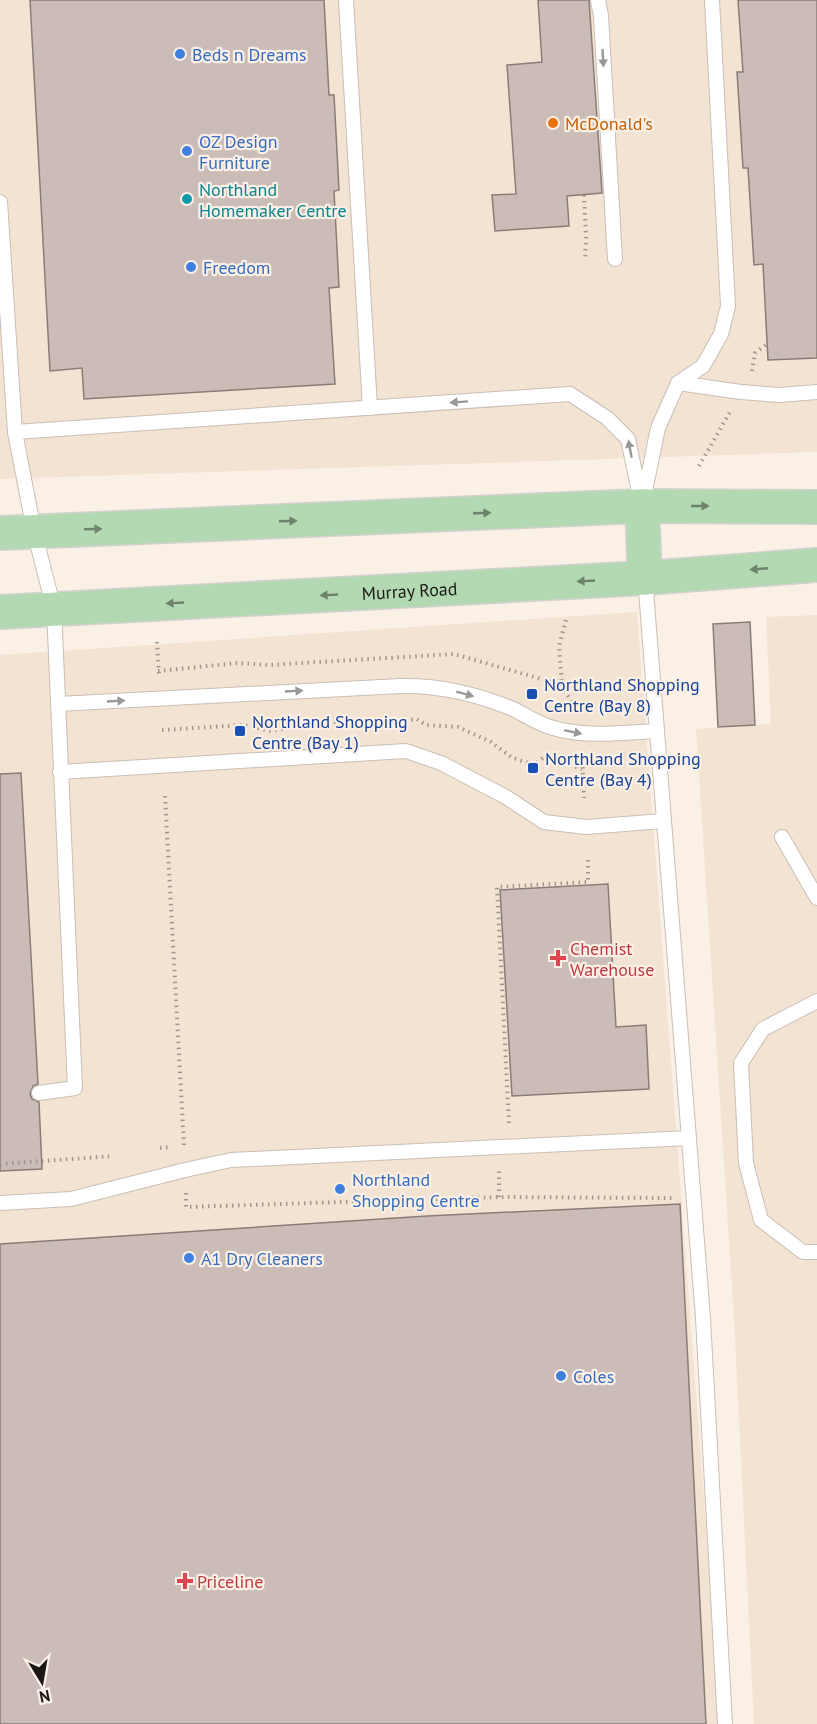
<svg xmlns="http://www.w3.org/2000/svg" width="817" height="1724" viewBox="0 0 817 1724" font-family="'PT Sans',sans-serif">
<style>
.built{fill:#f3e3d3}
.building{fill:#cbbcb7;stroke:#8a7c77;stroke-width:1.5}
.lines{fill:none;stroke-linecap:round;stroke-linejoin:round}
.service-casing{stroke:#c9bfb5;stroke-width:16}
.primary-casing{stroke:#d2d1d0;stroke-width:36}
.path{stroke:#9f978f;stroke-width:4;stroke-dasharray:1.5 4.5;stroke-linecap:butt}
.service{stroke:#fff;stroke-width:14}
.primary{stroke:#b2d9b2;stroke-width:33}
.oneway{fill:#999896}
.oneway2{fill:#6e836b}
.shop-dot{fill:#3f7fe0;stroke:#fbf0e5;stroke-width:2}
.food-dot{fill:#e8710a;stroke:#fbf0e5;stroke-width:2}
.culture-dot{fill:#0f9aa8;stroke:#fbf0e5;stroke-width:2}
.transit-dot{fill:#1a4fb4;stroke:#fbf0e5;stroke-width:2}
.health-dot{fill:#e0444e;stroke:#fbf0e5;stroke-width:2}
.labels{text-anchor:middle;dominant-baseline:central;stroke-width:4.5;stroke-linejoin:round;paint-order:stroke}
.shop-label{font-size:18px;fill:#366cbe;stroke:#fbf0e5;text-anchor:start}
.food-label{font-size:18px;fill:#c56008;stroke:#fbf0e5;text-anchor:start}
.culture-label{font-size:18px;fill:#0d838f;stroke:#fbf0e5;text-anchor:start}
.street-label{font-size:18px;fill:#1c1915;stroke:#fbf0e5}
.transit-label{font-size:18px;fill:#164399;stroke:#fbf0e5;text-anchor:start}
.health-label{font-size:18px;fill:#be3a42;stroke:#fbf0e5;text-anchor:start}
</style>
<rect width="100%" height="100%" fill="#fbf0e5"/>
<g class="built">
<polygon points="0,0 817,0 817,452 0,479"/>
<polygon points="637,612 721,1724 0,1724 0,655"/>
<polygon points="817,615 817,1724 754,1724 734,1319 696,729 771,724 766,617"/>
</g>
<g class="building">
<polygon points="30,0 324,0 329,95 334,95 339,190 334,191 339,287 329,288 335,384 84,399 82,368 50,371"/>
<polygon points="538,0 589,0 602,193 567,196 569,226 495,231 492,195 516,194 507,65 542,62"/>
<polygon points="738,0 817,0 817,358 768,360 763,264 754,265 748,168 743,168 737,72 743,72"/>
<polygon points="750,622 755,725 718,727 713,624"/>
<polygon points="21,773 38,1084 33,1086 30,1094 32,1099 39,1102 42,1169 0,1171 0,774"/>
<polygon points="608,884 616,1027 646,1025 649,1089 512,1096 500,890"/>
<polygon points="680,1204 706,1724 0,1724 0,1244 427,1216"/>
</g>
<g class="lines">
<g class="service-casing">
<g id="service">
<polyline points="346,0 370,408"/>
<polyline points="598,0 601,16 615,259"/>
<polyline points="0,202 15,432 34,531 54,609 75,1088 39,1093"/>
<polyline points="678,383 741,392 779,395 817,392"/>
<polyline points="15,432 570,394 607,418 628,439 642,506"/>
<polyline points="643,501 658,428 678,383 703,366 721,334 728,306 712,0"/>
<polyline points="645,578 703,1318 725,1724"/>
<path d="M 58,704 L 400,686 C 438,685 477,694 513,709 C 525,715 537,723 550,727 C 585,738 621,733 656,731"/>
<polyline points="60,772 406,751 441,763 506,797 544,822 586,827 663,821"/>
<polyline points="782,837 817,898"/>
<polyline points="817,1001 763,1029 741,1063 746,1163 761,1220 803,1252 817,1252"/>
<polyline points="0,1203 71,1199 185,1170 231,1160 689,1138"/>
</g>
</g>
<g class="primary-casing">
<g id="primary">
<polyline points="642,506 645,578"/>
<polyline points="0,533 642,506 817,507"/>
<path id="s1" d="M 0,612 L 645,578 L 817,565"/>
</g>
</g>
<g class="path">
<polyline points="584,195 586,238 585,260"/>
<polyline points="752,371 755,353 767,344"/>
<polyline points="699,466 730,412"/>
<polyline points="566,620 559,646 562,685 575,708"/>
<polyline points="157,642 159,674"/>
<polyline points="158,671 238,663 269,665 454,654 562,685"/>
<polyline points="162,730 242,725 271,731 330,721 353,727 417,719 426,725 458,727 491,742 511,757 534,765 544,757 582,769"/>
<polyline points="582,755 584,798"/>
<polyline points="165,796 184,1146"/>
<polyline points="509,1123 497,887 588,882 588,856"/>
<polyline points="160,1148 171,1147"/>
<polyline points="0,1164 113,1156"/>
<polyline points="186,1193 186,1207 499,1197 672,1198"/>
<polyline points="499,1197 499,1168"/>
</g>
<use href="#service" class="service"/>
<use href="#primary" class="primary"/>
</g>
<defs><path id="oneway-solid" d="M-6-.8H1V-3.2L6.5 0L1 3.2V.8H-6Z" transform="scale(1.5)"/></defs>
<g class="oneway">
<use href="#oneway-solid" transform="translate(603 58) rotate(87)"/>
<use href="#oneway-solid" transform="translate(459 402) rotate(176)"/>
<use href="#oneway-solid" transform="translate(630 449) rotate(-101)"/>
<use href="#oneway-solid" transform="translate(294 691) rotate(-3)"/>
<use href="#oneway-solid" transform="translate(465 694) rotate(15)"/>
<use href="#oneway-solid" transform="translate(116 701) rotate(-3)"/>
<use href="#oneway-solid" transform="translate(573 732) rotate(12)"/>
</g>
<g class="oneway2">
<use href="#oneway-solid" transform="translate(700 506)"/>
<use href="#oneway-solid" transform="translate(482 513) rotate(-2)"/>
<use href="#oneway-solid" transform="translate(288 521) rotate(-2)"/>
<use href="#oneway-solid" transform="translate(93 529) rotate(-2)"/>
<use href="#oneway-solid" transform="translate(759 569) rotate(175)"/>
<use href="#oneway-solid" transform="translate(586 581) rotate(177)"/>
<use href="#oneway-solid" transform="translate(329 595) rotate(177)"/>
<use href="#oneway-solid" transform="translate(175 603) rotate(177)"/>
</g>
<g class="shop-dot">
<circle cx="180" cy="54" r="6"/>
<circle cx="187" cy="151" r="6"/>
<circle cx="191" cy="267" r="6"/>
<circle cx="340" cy="1189" r="6"/>
<circle cx="189" cy="1258" r="6"/>
<circle cx="561" cy="1376" r="6"/>
</g>
<circle class="food-dot" cx="553" cy="123" r="6"/>
<circle class="culture-dot" cx="187" cy="199" r="6"/>
<g class="transit-dot">
<rect x="526" y="688" width="12" height="12" rx="3"/>
<rect x="234" y="725" width="12" height="12" rx="3"/>
<rect x="527" y="762" width="12" height="12" rx="3"/>
</g>
<g class="health-dot">
<path d="M555 949h6v6h6v6h-6v6h-6v-6h-6v-6h6z"/>
<path d="M182 1572h6v6h6v6h-6v6h-6v-6h-6v-6h6z"/>
</g>
<g class="labels">
<g class="shop-label">
<text x="192" y="54">Beds n Dreams</text>
<text x="199" y="141">OZ Design<tspan x="199" dy="21">Furniture</tspan></text>
<text x="203" y="267">Freedom</text>
<text x="352" y="1179">Northland<tspan x="352" dy="21">Shopping Centre</tspan></text>
<text x="201" y="1258">A1 Dry Cleaners</text>
<text x="573" y="1376">Coles</text>
</g>
<g class="food-label">
<text x="565" y="123">McDonald's</text>
</g>
<g class="culture-label">
<text x="199" y="189">Northland<tspan x="199" dy="21">Homemaker Centre</tspan></text>
</g>
<g class="street-label">
<text stroke="none"><textPath href="#s1" startOffset="410">Murray Road</textPath></text>
</g>
<g class="transit-label">
<text x="544" y="684">Northland Shopping<tspan x="544" dy="21">Centre (Bay 8)</tspan></text>
<text x="252" y="721">Northland Shopping<tspan x="252" dy="21">Centre (Bay 1)</tspan></text>
<text x="545" y="758">Northland Shopping<tspan x="545" dy="21">Centre (Bay 4)</tspan></text>
</g>
<g class="health-label">
<text x="570" y="948">Chemist<tspan x="570" dy="21">Warehouse</tspan></text>
<text x="197" y="1581">Priceline</text>
</g>
</g>
<g transform="translate(42 1682) rotate(169)" stroke="#fbf0e5" stroke-width="4.5" paint-order="stroke">
<path d="M0-4.5L10 22L0 15L-10 22Z" fill="#1c1915"/>
<text y="-9" font-size="16" font-weight="bold" text-anchor="middle" fill="#1c1915">N</text>
</g>
</svg>
